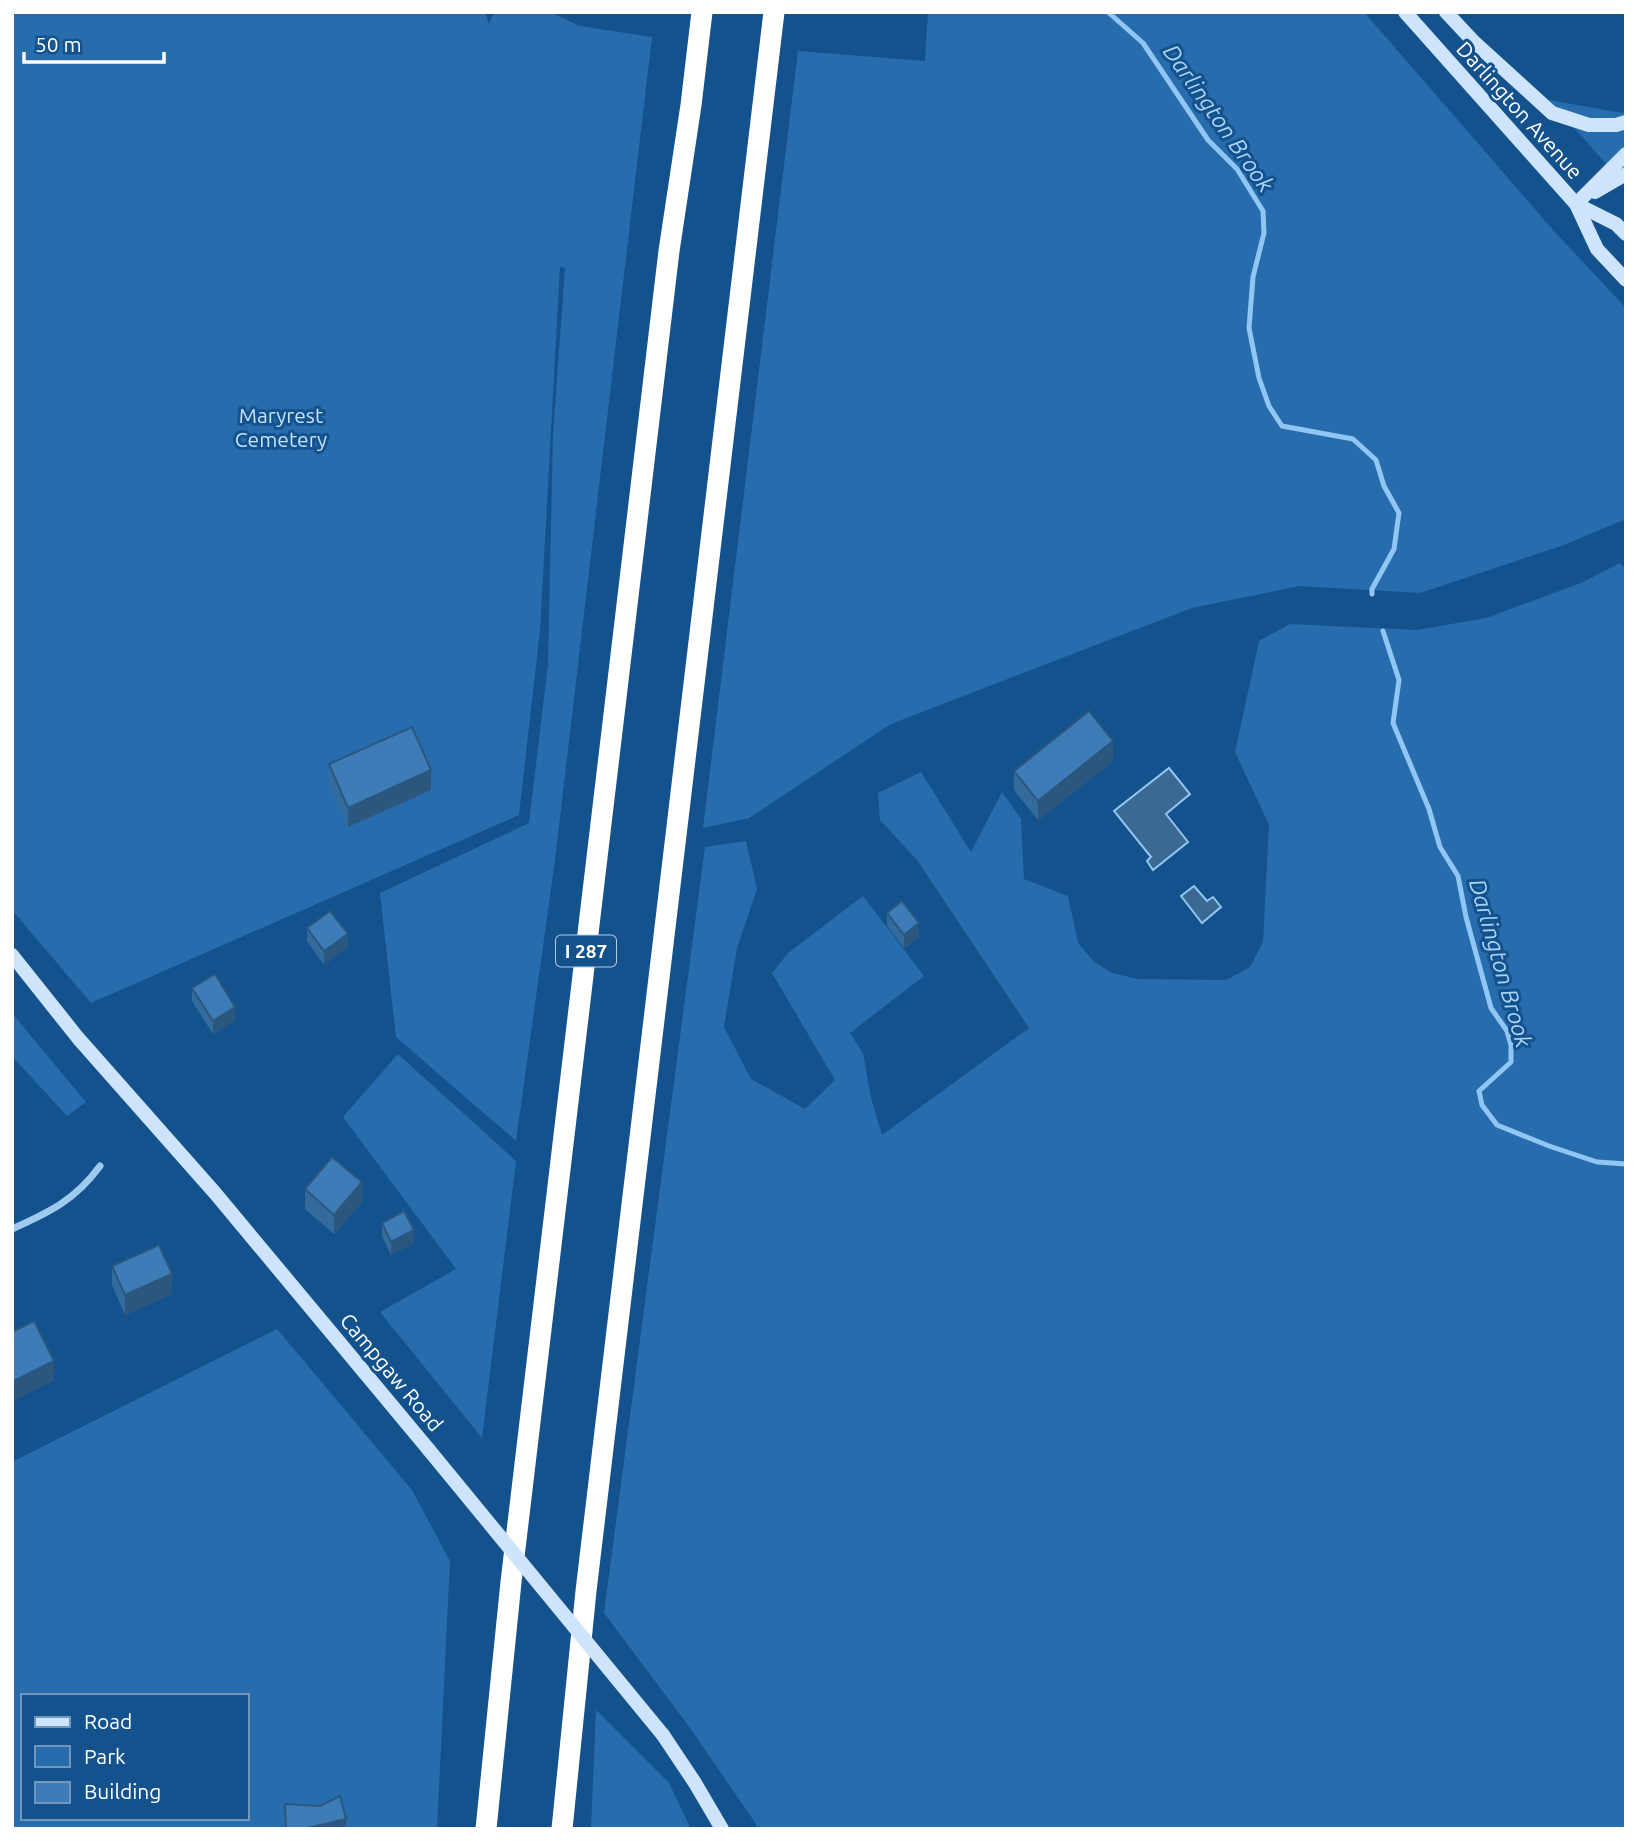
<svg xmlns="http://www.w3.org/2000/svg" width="1638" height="1841" viewBox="0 0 1638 1841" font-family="Ubuntu,sans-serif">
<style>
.green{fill:#276cac;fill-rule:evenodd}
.water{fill:#3c6994;stroke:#90c6f3;stroke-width:2}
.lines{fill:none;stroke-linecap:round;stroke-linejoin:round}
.stream{stroke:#90c6f3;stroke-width:5}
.minor{stroke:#9ecaf0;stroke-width:7}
.secondary{stroke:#cde4fb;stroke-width:14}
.motorway{stroke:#fff;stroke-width:21}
.secondary-bridge{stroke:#cde4fb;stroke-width:14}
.wall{fill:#346b9d}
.shaded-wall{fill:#2b577f}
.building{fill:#3d7cb6;stroke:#2b577f;stroke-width:2}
.labels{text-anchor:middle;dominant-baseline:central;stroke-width:6;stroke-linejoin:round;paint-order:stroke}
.shield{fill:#14528d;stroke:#b8cbdd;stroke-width:2}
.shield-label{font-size:19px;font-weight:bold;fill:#fff}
.street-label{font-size:21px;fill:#fff;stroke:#14528d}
.park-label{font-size:21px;fill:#c5e2fc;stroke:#14528d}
.water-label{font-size:23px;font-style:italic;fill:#aad3f7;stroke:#14528d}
</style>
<rect width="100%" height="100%" fill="#14528d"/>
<g class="green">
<polygon points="12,12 485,12 489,24 494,12 550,12 580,26 652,37 555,860 516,1141 396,1037 380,893 529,823 548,664 553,434 565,268 560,267 540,630 519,815 91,1003 12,910"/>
<polygon points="928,12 1364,12 1553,230 1626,308 1626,519 1564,545 1420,593 1300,586 1192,608 891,724 749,818 703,828 798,51 925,61"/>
<polygon points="1549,100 1623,113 1626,111 1626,186"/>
<polygon points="1620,563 1626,570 1626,1829 758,1829 754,1821 690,1728 604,1613 705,847 746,841 757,889 737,948 724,1027 751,1079 805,1109 835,1080 772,973 788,953 863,896 924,976 850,1033 863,1053 871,1098 882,1135 1029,1028 917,860 880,820 878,793 921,772 971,852 1002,792 1021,819 1024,879 1068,896 1078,943 1094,962 1112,973 1138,979 1226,980 1250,967 1263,942 1269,825 1235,752 1259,641 1290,624 1417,630 1486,618 1581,583"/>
<polygon points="12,1013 86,1102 67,1116 12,1056"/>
<polygon points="398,1054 516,1161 482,1438 380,1312 456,1269 343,1117"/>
<path d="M 277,1329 L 412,1490 L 450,1561 L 437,1829 L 12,1829 L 12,1462 ZM 23,1696 L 247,1696 L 247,1818 L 23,1818 Z"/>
<polygon points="596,1710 669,1783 691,1829 591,1829"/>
</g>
<g class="water">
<polygon points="1169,768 1190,794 1166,814 1188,842 1153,870 1147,861 1151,857 1114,811"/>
<polygon points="1194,886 1207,901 1213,897 1221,907 1202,923 1181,896"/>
</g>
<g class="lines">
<g class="stream">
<polyline points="1108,12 1143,43 1208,140 1237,169 1263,211 1264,233 1253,277 1249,328 1259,378 1269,406 1282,426 1353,439 1376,460 1384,486 1399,513 1394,549 1372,589 1372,594"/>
<polyline points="1383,631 1399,680 1393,723 1429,809 1440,847 1458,876 1466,917 1491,1008 1507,1031 1511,1045 1511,1062 1479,1091 1482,1105 1497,1125 1549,1146 1597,1162 1626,1164"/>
</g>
<path class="minor" d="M 12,1229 C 50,1212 75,1200 100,1166"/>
<g class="secondary">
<polyline points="1405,12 1576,204 1597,249 1626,280"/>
<polyline points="1446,12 1474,42 1552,113 1589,125 1616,125 1626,122"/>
<polyline points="1595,192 1626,174"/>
<polyline points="1576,204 1626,154"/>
<polyline points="1576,204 1616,224 1626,234"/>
<polyline points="12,955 78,1038 215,1193 429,1450"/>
<polyline points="663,1735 695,1783 722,1829"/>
</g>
<g class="motorway">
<polyline points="486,1829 511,1582 669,251 691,105 702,12"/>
<polyline points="562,1829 586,1591 774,12"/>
</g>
<polyline class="secondary-bridge" points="429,1450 663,1735"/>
</g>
<g class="wall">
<polygon points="1113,761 1038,820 1014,790 1014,771"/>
<polygon points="329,764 431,790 348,827 329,784"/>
<polygon points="887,913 919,937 904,948 887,926"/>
<polygon points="307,928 348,947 324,965 307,941"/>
<polygon points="192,988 235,1020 213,1034 192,1001"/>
<polygon points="305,1189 362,1202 334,1234 305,1209"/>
<polygon points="382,1223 414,1243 391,1255 382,1236"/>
<polygon points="112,1266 172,1294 125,1315 112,1285"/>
</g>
<g class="shaded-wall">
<polygon points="1113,741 1113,761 1038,820 1038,801"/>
<polygon points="431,770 431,790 348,827 348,808"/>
<polygon points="919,923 919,937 904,948 904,935"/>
<polygon points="348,934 348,947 324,965 324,951"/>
<polygon points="235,1007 235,1020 213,1034 213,1021"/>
<polygon points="362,1182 362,1202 334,1234 334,1215"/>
<polygon points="414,1230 414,1243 391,1255 391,1242"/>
<polygon points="172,1274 172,1294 125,1315 125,1295"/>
<polygon points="54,1361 54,1380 12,1402 12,1382"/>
<polygon points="346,1819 346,1829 303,1829"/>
</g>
<g class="building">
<polygon points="1089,711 1113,741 1038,801 1014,771"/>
<polygon points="412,727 431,770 348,808 329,764"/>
<polygon points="902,901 919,923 904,935 887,913"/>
<polygon points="330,911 348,934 324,951 307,928"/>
<polygon points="215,974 235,1007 213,1021 192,988"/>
<polygon points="332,1157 362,1182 334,1215 305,1189"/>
<polygon points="404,1211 414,1230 391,1242 382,1223"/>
<polygon points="159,1245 172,1274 125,1295 112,1266"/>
<polygon points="34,1321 54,1361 12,1382 12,1332"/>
<polygon points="340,1796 346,1819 303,1829 286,1829 285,1804 320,1806"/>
</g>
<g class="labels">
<rect class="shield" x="556" y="935.5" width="60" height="31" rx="5"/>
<g class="shield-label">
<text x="586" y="951">I 287</text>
</g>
<g class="street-label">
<text transform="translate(1520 110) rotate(48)">Darlington Avenue</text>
<text transform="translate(392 1372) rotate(50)">Campgaw Road</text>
</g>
<g class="park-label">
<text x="281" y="415">Maryrest<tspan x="281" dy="24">Cemetery</tspan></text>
</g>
<g class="water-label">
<text transform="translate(1219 118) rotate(55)">Darlington Brook</text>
<text transform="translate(1501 963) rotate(74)">Darlington Brook</text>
</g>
</g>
<rect width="1638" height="1841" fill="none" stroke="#ffffff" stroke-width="28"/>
<rect x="21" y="1694" width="228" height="126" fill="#14528d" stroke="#7297bb" stroke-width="2"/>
<rect x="35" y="1717" width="35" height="10" fill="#cde4fb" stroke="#7297bb" stroke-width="2"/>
<text x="84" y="1729" font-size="21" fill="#ffffff">Road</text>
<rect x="35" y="1746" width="35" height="21" fill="#276cac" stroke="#7297bb" stroke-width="2"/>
<text x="84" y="1764" font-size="21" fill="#ffffff">Park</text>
<rect x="35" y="1782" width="35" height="21" fill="#3d7cb6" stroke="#7297bb" stroke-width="2"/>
<text x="84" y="1799" font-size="21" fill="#ffffff">Building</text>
<path d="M24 52v10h140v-10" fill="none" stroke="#ffffff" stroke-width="3.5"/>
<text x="35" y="52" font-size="21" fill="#ffffff" stroke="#14528d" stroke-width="5" paint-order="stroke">50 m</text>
</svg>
